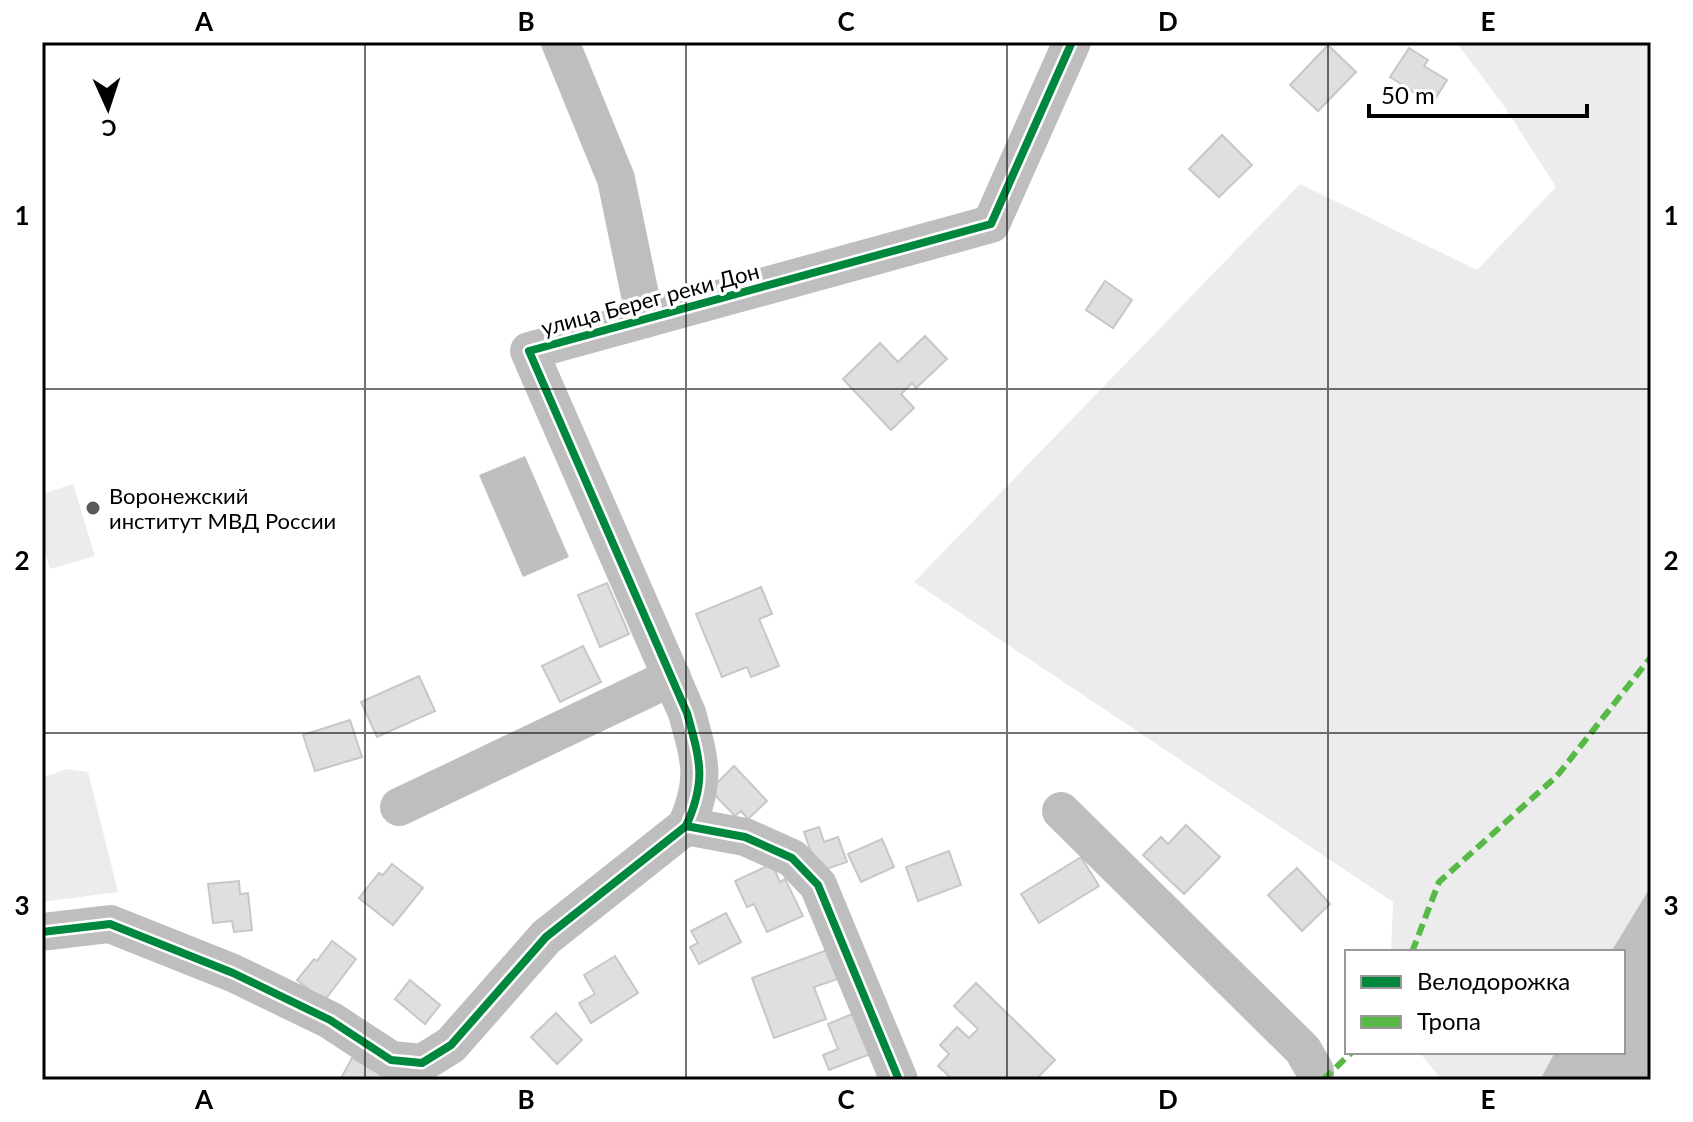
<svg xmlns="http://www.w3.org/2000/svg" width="1693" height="1122" viewBox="0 0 1693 1122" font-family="Lato,sans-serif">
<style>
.green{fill:#ececec}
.water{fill:#bfbfbf}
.building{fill:#dfdfdf;stroke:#c7c7c7;stroke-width:2}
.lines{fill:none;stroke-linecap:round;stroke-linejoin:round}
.minor{stroke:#bebebe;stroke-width:38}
.quiet{stroke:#58b947;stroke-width:6;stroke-dasharray:12 6;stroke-linecap:butt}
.cycleway-casing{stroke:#fff;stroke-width:13}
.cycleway{stroke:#00873e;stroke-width:8}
.grid{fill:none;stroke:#000;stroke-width:2;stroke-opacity:0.55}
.poi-dot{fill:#595959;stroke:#fff;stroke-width:3}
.labels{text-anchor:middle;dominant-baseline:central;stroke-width:7;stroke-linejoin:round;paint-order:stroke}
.street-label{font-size:22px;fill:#000;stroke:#fff}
.poi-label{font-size:22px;fill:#000;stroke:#fff;text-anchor:start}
.neatline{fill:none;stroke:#000;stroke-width:3}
.grid-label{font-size:26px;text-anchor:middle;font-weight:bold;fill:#000}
</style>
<rect width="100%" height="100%" fill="#fff"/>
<g class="green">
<polygon points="1456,42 1651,42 1651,886 1611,952 1391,952 1393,902 914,582 1300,184 1477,270 1556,187 1504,106"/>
<polygon points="73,484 95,556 50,569 42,542 42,494"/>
<polygon points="66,769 88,772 118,892 42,902 42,778"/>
<polygon points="1419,1052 1555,1052 1540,1080 1442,1080"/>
</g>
<g class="water">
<polygon points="525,456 569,557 523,577 479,475"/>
<polygon points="1651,886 1651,1080 1540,1080 1555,1052 1623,1052 1623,952 1611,952"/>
</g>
<g class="building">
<polygon points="1328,45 1356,72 1318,111 1290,85"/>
<polygon points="1409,48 1428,60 1424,66 1447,80 1432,104 1390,77"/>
<polygon points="1222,135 1252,165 1219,197 1189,169"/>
<polygon points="1105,281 1132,300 1113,328 1086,310"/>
<polygon points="925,336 947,359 916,388 912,383 901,394 914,408 891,430 843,379 880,343 898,362"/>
<polygon points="607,583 629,634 600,647 578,595"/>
<polygon points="761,587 772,614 759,619 779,666 751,677 747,667 722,677 696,614"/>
<polygon points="583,646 601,682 560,702 542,666"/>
<polygon points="419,676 435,711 377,737 361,702"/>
<polygon points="350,720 362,757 315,771 303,735"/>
<polygon points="734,766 767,801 748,819 741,811 735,816 710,790"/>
<polygon points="1186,825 1220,857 1184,894 1143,855 1161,837 1168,844"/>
<polygon points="819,827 824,842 838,837 847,862 818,872 804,832"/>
<polygon points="882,839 894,867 861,882 848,854"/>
<polygon points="949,851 961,885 918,901 906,867"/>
<polygon points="1081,857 1099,886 1039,923 1021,894"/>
<polygon points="392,864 423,888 393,925 359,898 379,873 383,875"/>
<polygon points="772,864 780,882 785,879 803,916 767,932 754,904 747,907 735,881"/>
<polygon points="1297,868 1330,904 1302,931 1268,895"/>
<polygon points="239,881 240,894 248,893 252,930 234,932 232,921 213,923 208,884"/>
<polygon points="726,913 741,942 699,964 690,947 698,943 691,931"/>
<polygon points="332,941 356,959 324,1001 297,980 314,959 317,961"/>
<polygon points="827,950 838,979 814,987 826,1019 774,1038 752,978"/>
<polygon points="615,956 638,993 591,1023 579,1003 595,994 584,975"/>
<polygon points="410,980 440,1005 425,1024 395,999"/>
<polygon points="976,983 1055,1060 1035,1080 953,1080 938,1066 949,1054 940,1045 957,1027 969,1038 978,1029 954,1006"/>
<polygon points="857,1012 873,1053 829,1070 823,1055 838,1049 828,1024"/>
<polygon points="556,1013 582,1040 557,1064 531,1037"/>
<polygon points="352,1058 387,1078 387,1080 340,1080"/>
</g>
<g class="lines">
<g class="minor">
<polyline points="560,42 616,179 645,319"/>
<polyline points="399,807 672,677"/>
<polyline points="1061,811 1303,1050 1315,1071 1315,1080"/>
<polyline points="686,826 745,837 792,858 818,885 899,1080"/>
<path d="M 42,932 L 110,924 L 233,973 L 330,1020 L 391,1060 L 422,1063 L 451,1045 L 546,937 L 686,826 C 707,780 700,760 687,713 L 529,351 L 991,224 L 1072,42"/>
</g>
<g class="quiet">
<polyline points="1412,952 1439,882 1557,776 1651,657"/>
<polyline points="1323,1080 1352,1052"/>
</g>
<g class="cycleway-casing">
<g id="cycleway">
<polyline points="686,826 745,837 792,858 818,885 899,1080"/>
<path d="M 42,932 L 110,924 L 233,973 L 330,1020 L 391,1060 L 422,1063 L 451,1045 L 546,937 L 686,826 C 707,780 700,760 687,713 L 529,351 L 991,224 L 1072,42"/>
</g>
</g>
<use href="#cycleway" class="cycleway"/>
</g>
<path class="grid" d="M 365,42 L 365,1080M 686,42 L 686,1080M 1007,42 L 1007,1080M 1328,42 L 1328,1080M 42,389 L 1651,389M 42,733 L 1651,733"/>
<circle class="poi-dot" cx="93" cy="508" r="8"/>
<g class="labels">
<g class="street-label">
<text transform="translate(650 299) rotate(-15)">улица Берег реки Дон</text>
</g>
<g class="poi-label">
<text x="109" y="495">Воронежский<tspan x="109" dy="25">институт МВД России</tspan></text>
</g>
</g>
<rect width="1693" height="1122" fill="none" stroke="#ffffff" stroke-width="88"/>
<rect x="1345" y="950" width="280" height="104" fill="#ffffff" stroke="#999999" stroke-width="2"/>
<rect x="1361" y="976" width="40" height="12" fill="#00873e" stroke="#999999" stroke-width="2"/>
<text x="1417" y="990" font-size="24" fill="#000000">Велодорожка</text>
<rect x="1361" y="1016" width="40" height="12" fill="#58b947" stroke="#999999" stroke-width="2"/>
<text x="1417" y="1030" font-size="24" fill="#000000">Тропа</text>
<g transform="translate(108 108) rotate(177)" stroke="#ffffff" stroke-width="6" paint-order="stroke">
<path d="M0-6L14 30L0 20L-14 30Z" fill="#000000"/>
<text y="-12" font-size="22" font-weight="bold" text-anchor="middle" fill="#000000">С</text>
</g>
<path d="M1369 104v12h218v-12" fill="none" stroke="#000000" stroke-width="4"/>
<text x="1381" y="104" font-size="24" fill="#000000" stroke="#ffffff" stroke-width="6" paint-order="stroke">50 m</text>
<rect x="44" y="44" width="1605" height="1034" class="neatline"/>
<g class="grid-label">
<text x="204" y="31">A</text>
<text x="526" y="31">B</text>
<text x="846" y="31">C</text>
<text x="1168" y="31">D</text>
<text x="1488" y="31">E</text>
<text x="22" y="225">1</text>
<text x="1671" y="225">1</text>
<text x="22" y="570">2</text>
<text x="1671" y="570">2</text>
<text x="22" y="915">3</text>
<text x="1671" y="915">3</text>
<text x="204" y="1109">A</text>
<text x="526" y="1109">B</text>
<text x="846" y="1109">C</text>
<text x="1168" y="1109">D</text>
<text x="1488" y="1109">E</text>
</g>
</svg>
